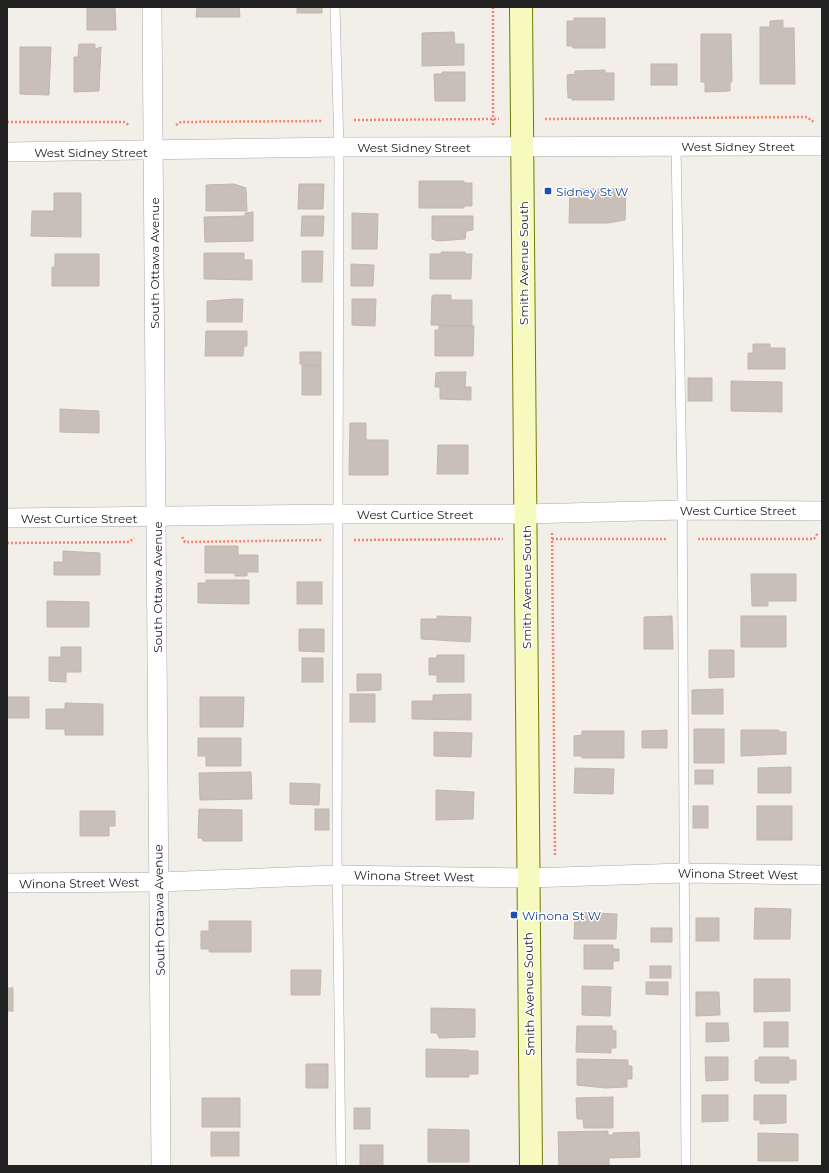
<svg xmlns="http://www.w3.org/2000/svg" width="829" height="1173" viewBox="0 0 829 1173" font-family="Montserrat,sans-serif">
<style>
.building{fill:#c7bfb8;stroke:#c4b6ab}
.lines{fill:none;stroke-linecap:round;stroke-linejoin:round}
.lane-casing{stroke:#a9a9a9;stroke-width:10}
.street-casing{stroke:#a9a9a9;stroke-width:20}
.secondary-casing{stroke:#707d05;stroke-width:24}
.path{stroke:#fa8072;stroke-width:2.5;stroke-dasharray:2 2;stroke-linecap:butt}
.lane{stroke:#fff;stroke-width:9}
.street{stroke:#fff;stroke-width:19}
.secondary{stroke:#f7fabf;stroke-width:22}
.transit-dot{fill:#1a4fb4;stroke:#fff;stroke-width:1.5}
.labels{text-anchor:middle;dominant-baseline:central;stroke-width:3;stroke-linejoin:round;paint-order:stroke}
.street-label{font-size:12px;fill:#222;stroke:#fff}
.transit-label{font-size:12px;fill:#164399;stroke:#fff;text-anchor:start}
</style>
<rect width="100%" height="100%" fill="#f2efe9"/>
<g class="building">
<polygon points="87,7 115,7 116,30 87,30"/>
<polygon points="197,7 239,7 240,17 196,17"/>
<rect x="297" y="7" width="25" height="6"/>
<polygon points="574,18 605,18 605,48 573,48 573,46 567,46 567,21 574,21"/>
<polygon points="783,20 783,28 794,28 795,84 760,84 760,27 770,27 770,21"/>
<polygon points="454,32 455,44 464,44 464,65 422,66 422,33"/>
<polygon points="701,34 731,34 732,82 730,82 730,91 705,92 705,82 701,82"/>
<polygon points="79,44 95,44 95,49 101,47 99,91 74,92 74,57 78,57"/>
<polygon points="20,47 51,47 49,95 20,94"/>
<rect x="651" y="64" width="26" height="21"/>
<polygon points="605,70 605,73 614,73 614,100 572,100 572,98 568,98 567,75 575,74 575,71"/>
<polygon points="442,72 465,72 465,101 435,101 434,74 442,74"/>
<polygon points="419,181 464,181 464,183 472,183 472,206 464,206 464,208 419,208"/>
<polygon points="234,184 246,188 247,211 206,211 206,185"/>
<polygon points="299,184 324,184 323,209 298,209"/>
<polygon points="577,189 626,189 625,220 608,223 569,223 570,191 577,192"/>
<polygon points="54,193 81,193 81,237 31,236 32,211 54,211"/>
<polygon points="253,212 253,241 205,242 204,217 245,216 245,213"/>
<polygon points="352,213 378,214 377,249 352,249"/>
<polygon points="302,216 324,216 323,236 301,236"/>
<polygon points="432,216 473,216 473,230 466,231 465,239 438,241 432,239"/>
<polygon points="302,251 323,251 322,282 302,282"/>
<polygon points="441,252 465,252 465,254 472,254 471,279 430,279 430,254 441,254"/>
<polygon points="204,253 244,253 244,260 252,260 252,280 204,279"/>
<polygon points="55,254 99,254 99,286 52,286 52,267 55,267"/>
<polygon points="351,264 374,265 373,286 351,286"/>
<polygon points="434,295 451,295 451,300 472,300 472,326 431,325 432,296"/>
<polygon points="235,299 243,299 242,322 207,322 207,301"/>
<polygon points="352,299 376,299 375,326 352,325"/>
<polygon points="439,326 474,326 473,356 435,356 435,330 439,330"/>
<polygon points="206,331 247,331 247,346 244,346 243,356 205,356"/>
<polygon points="753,344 770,344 770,348 785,348 785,369 748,369 748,353 753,353"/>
<polygon points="300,352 321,352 321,365 300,364"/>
<polygon points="302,365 321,366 321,395 302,395"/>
<polygon points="441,372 466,372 465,387 471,387 471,400 440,399 440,387 435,387 436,373"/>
<rect x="688" y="378" width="24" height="23"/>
<polygon points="731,381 782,382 782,412 731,411"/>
<polygon points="60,409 99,411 99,433 60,432"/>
<polygon points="350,423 366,423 366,440 388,440 388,475 349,475"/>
<polygon points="438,445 468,445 468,474 437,474"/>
<polygon points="205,546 238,546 238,555 258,555 258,572 247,572 247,576 235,576 235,573 205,573"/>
<polygon points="63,551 100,553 100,575 54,575 54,562 63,562"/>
<polygon points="751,574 796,574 796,601 768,601 768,606 752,606"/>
<polygon points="206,580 249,580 249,604 198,603 198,583 206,583"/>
<rect x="297" y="582" width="25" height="22"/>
<polygon points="47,601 89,602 89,627 47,627"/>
<polygon points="437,616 471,617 470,642 421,639 421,619 437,619"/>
<polygon points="672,616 673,649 644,649 644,617"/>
<rect x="741" y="616" width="45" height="31"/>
<polygon points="299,629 324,629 324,652 299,651"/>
<polygon points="61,647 81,647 81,672 66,672 66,682 49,681 49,657 61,657"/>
<polygon points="709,650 734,650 734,677 709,678"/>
<polygon points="437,655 464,655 464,682 437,682 437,675 429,675 429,658 437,658"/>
<rect x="302" y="658" width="21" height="24"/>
<polygon points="357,674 381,674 381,690 357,691"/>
<polygon points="723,689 723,714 692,714 692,690"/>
<rect x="350" y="694" width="25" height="28"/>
<polygon points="471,694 471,720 412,719 412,701 433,701 433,695"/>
<rect x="7" y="697" width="22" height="21"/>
<polygon points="200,697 244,697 243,727 200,727"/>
<polygon points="65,703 103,704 103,735 65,735 65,729 46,729 46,709 65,709"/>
<rect x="694" y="729" width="30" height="34"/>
<polygon points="667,730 667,748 642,748 642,731"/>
<polygon points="741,730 779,730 779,732 786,732 786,754 741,756"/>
<polygon points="582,731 624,731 624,758 582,758 582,756 574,756 574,736 582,735"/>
<polygon points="434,732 472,733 471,757 434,756"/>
<polygon points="198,738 241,738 241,766 206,766 206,756 198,756"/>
<polygon points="791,767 791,793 758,793 758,768"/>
<polygon points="575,768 614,769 613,794 574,793"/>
<rect x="695" y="770" width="18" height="14"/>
<polygon points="251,772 252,799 200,800 199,773"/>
<polygon points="290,783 320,784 319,805 290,804"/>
<polygon points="436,790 474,792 473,819 436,820"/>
<rect x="693" y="806" width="15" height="22"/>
<rect x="757" y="806" width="35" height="34"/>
<polygon points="199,809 242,810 242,841 203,841 202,838 198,838"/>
<rect x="315" y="809" width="14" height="21"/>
<polygon points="80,811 115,811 115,826 109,826 109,836 80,836"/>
<polygon points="755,908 791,909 790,939 754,939"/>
<polygon points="575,912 617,914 616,939 574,939"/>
<rect x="696" y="918" width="23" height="23"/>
<polygon points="209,921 251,921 251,952 209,952 209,949 201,949 201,931 209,931"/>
<rect x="651" y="928" width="21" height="14"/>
<polygon points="584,945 613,945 613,949 619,949 619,961 613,961 613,969 584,969"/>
<rect x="650" y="966" width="21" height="12"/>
<polygon points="291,970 321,970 320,995 291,995"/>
<polygon points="754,979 790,979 790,1011 754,1012"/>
<polygon points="646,982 668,982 668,995 646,994"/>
<polygon points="582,986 611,987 610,1016 582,1015"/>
<rect x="7" y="988" width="6" height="23"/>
<polygon points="696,992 719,992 720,1015 696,1016"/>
<polygon points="431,1008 475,1009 475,1037 439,1038 437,1033 431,1033"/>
<rect x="764" y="1022" width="24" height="25"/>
<polygon points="706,1023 728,1023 729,1041 706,1042"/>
<polygon points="577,1026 612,1026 612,1030 616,1031 616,1048 611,1048 611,1053 576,1052"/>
<polygon points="426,1049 469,1050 469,1051 478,1051 478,1074 469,1074 469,1077 426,1077"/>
<polygon points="705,1057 728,1057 728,1080 706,1081"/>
<polygon points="759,1057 789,1057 789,1060 796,1060 796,1080 789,1080 789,1083 760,1083 760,1081 755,1081 755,1060 759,1060"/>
<polygon points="577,1059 628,1060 628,1066 632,1066 632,1079 627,1079 627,1087 605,1088 577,1085"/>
<rect x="306" y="1064" width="22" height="24"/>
<polygon points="702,1095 728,1095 728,1121 702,1122"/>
<polygon points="754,1095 786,1095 786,1123 760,1124 760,1120 754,1120"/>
<polygon points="613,1097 613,1128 584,1128 583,1119 577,1119 576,1098"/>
<rect x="202" y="1098" width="38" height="29"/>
<rect x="354" y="1108" width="16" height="21"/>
<polygon points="428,1129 469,1130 469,1162 428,1162"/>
<polygon points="608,1131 608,1135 613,1135 613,1133 639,1132 640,1157 609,1158 609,1166 559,1166 558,1132"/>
<rect x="211" y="1132" width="28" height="24"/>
<polygon points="758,1133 798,1134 798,1161 758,1161"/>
<rect x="360" y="1145" width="23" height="21"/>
</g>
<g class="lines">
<g class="lane-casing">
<g id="lane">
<polyline points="335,7 339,147 337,851 341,1166"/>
<polyline points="676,146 682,483 686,1166"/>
</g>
</g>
<g class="street-casing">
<g id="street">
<polyline points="152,7 161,1166"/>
<polyline points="7,152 339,147 822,146"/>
<polyline points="7,518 339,514 525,514 682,510 822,511"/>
<polyline points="7,883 159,882 338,875 528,878 683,873 822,875"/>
</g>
</g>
<g class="secondary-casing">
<polyline id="secondary" points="521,7 531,1166"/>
</g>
<g class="path">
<polyline points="493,7 493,125"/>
<polyline points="545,119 807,117 815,123"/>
<polyline points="354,120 499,119"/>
<polyline points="7,122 124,122 129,125"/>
<polyline points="176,125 181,122 323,121"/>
<polyline points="552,533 555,856"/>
<polyline points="182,537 185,542 323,540"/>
<polyline points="552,539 667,539"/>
<polyline points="698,539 814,539 818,533"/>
<polyline points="354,540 503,539"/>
<polyline points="7,543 129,542 134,538"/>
</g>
<use href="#lane" class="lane"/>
<use href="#street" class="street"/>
<use href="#secondary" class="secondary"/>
</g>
<g class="transit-dot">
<rect x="544" y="187" width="8" height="8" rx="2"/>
<rect x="510" y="911" width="8" height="8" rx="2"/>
</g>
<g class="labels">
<g class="street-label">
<text x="738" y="146">West Sidney Street</text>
<text x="414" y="147">West Sidney Street</text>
<text x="91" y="152">West Sidney Street</text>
<text transform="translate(154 263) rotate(-90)">South Ottawa Avenue</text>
<text transform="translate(523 263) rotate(-90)">Smith Avenue South</text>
<text x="738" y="510">West Curtice Street</text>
<text x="415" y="514">West Curtice Street</text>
<text x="79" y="518">West Curtice Street</text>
<text transform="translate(157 587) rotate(-90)">South Ottawa Avenue</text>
<text transform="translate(526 587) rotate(-90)">Smith Avenue South</text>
<text transform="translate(738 874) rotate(1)">Winona Street West</text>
<text transform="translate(414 876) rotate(1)">Winona Street West</text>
<text transform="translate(79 883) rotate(-1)">Winona Street West</text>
<text transform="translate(159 910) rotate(-91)">South Ottawa Avenue</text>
<text transform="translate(529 994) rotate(-91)">Smith Avenue South</text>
</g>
<g class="transit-label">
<text x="556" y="191">Sidney St W</text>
<text x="522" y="915">Winona St W</text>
</g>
</g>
<rect width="829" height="1173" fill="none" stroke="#222222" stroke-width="16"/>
</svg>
